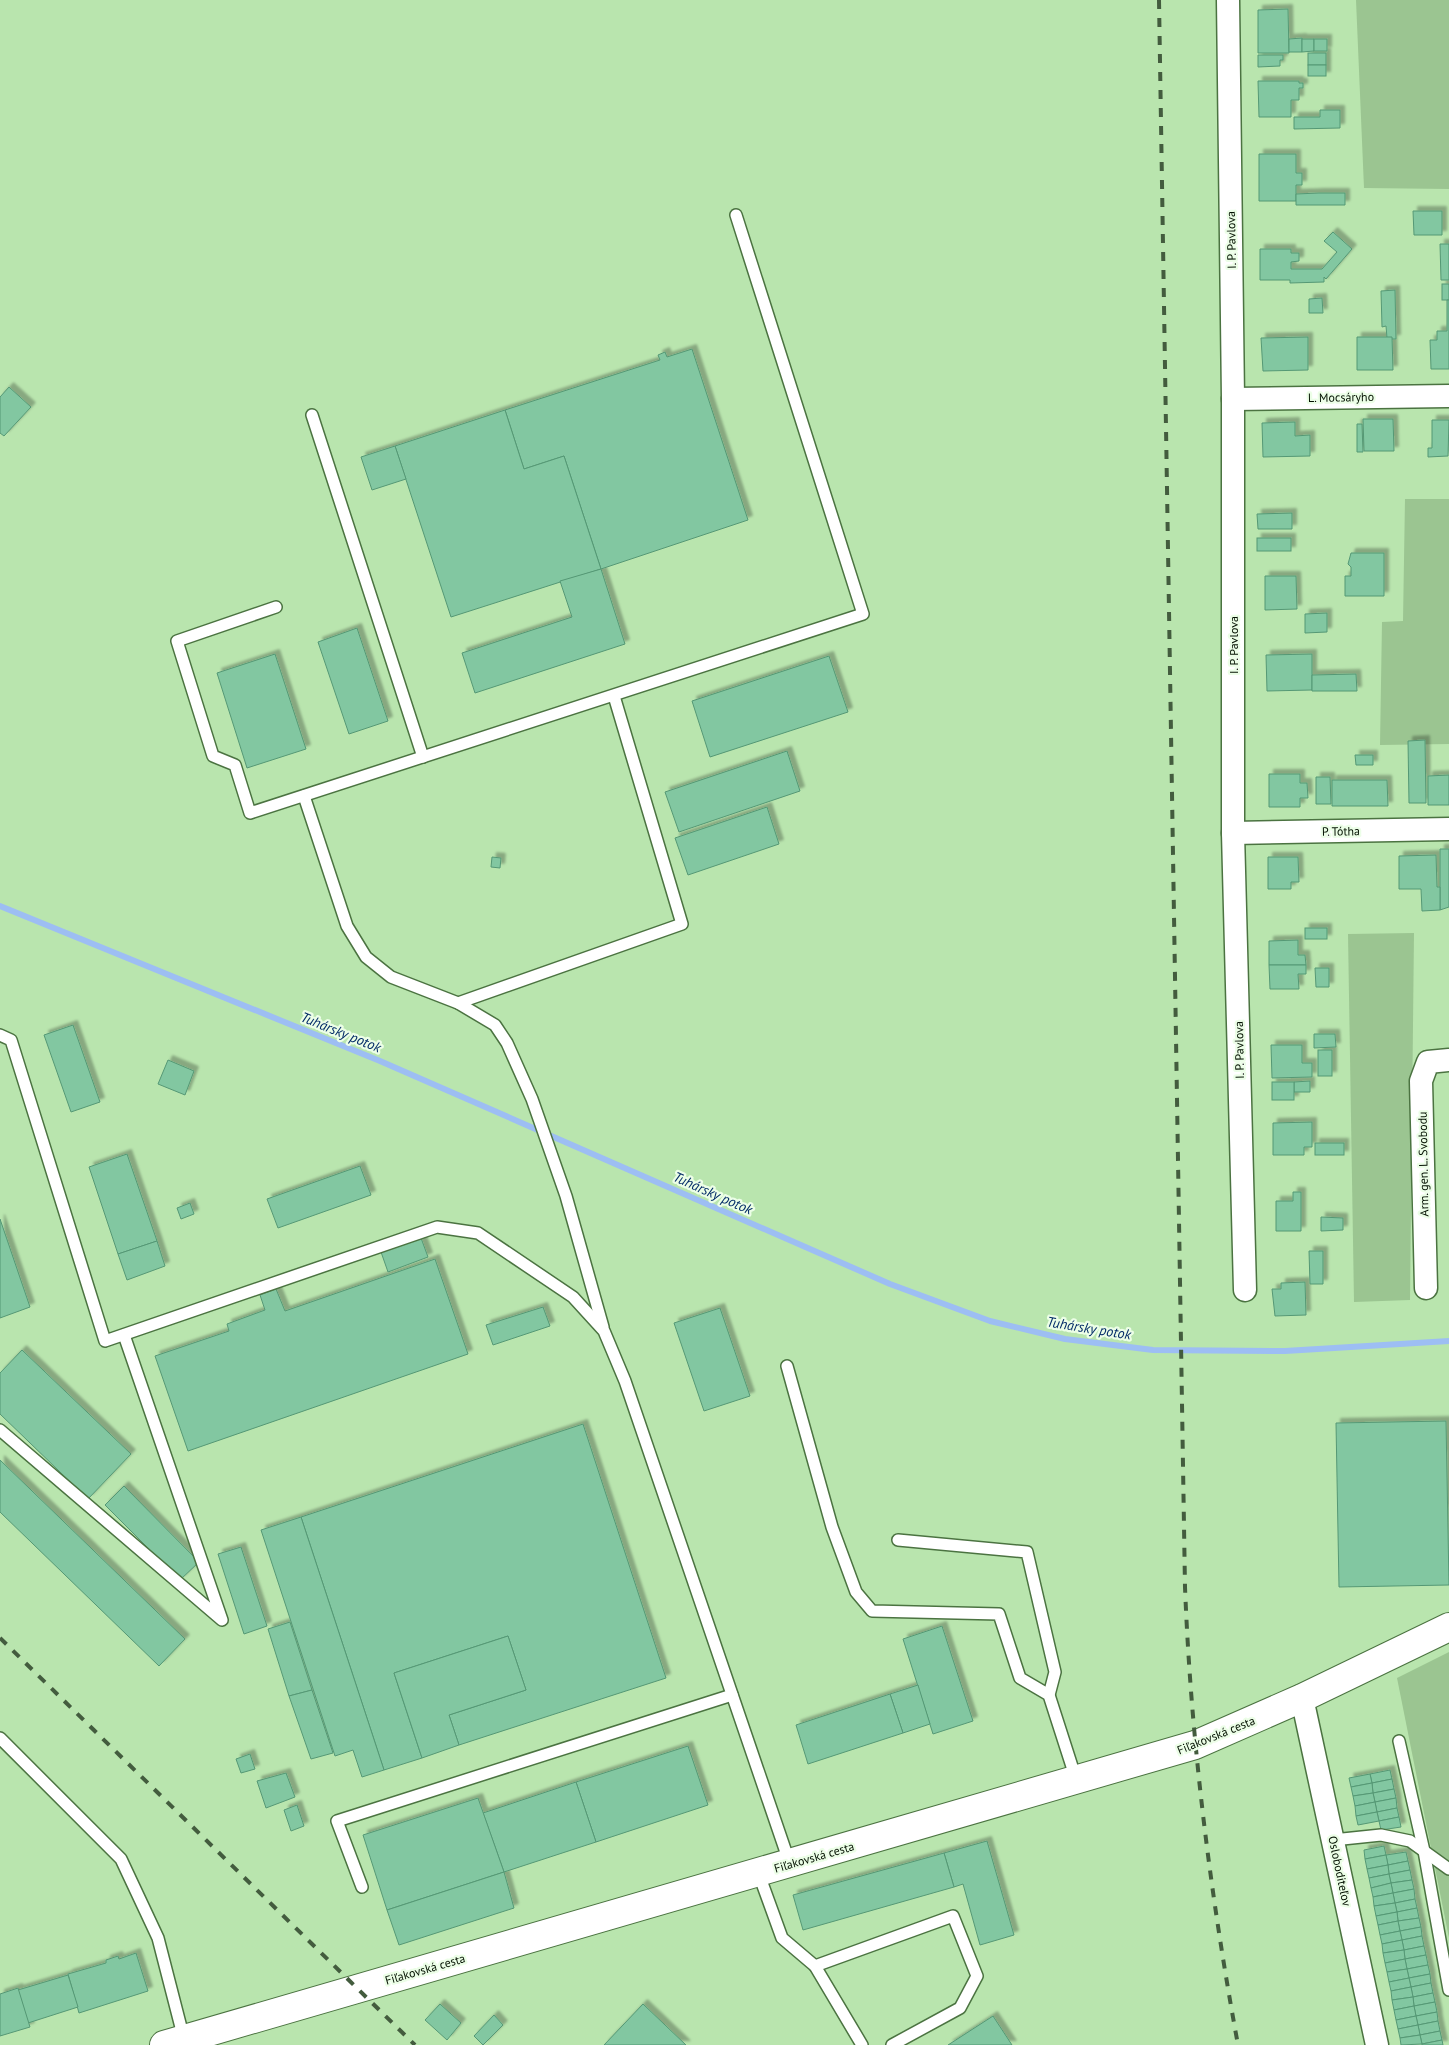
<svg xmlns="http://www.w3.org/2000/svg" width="1449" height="2045" viewBox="0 0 1449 2045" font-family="'PT Sans',sans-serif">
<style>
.green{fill:#9bc591}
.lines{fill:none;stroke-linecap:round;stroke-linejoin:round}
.stream{stroke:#9dbef3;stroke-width:6}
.building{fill:#82c7a1;stroke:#559875;filter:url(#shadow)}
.service-casing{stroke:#4b7341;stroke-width:14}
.minor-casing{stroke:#4b7341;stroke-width:25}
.tertiary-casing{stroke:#4b7341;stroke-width:30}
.service{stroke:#fff;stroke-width:11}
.minor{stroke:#fff;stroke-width:22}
.tertiary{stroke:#fff;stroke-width:28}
.rail{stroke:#435c3e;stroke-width:4;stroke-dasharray:9 9;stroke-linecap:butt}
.labels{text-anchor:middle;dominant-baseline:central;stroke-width:4.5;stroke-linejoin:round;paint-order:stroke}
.street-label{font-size:12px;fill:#031101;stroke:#ecfee7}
.water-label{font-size:14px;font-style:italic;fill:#032b67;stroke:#ecfee7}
</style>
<defs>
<filter id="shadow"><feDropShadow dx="4.5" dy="-4.5" stdDeviation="1" flood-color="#0004"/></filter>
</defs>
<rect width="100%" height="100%" fill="#b9e5ae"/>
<g class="green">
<polygon points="1356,0 1449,0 1449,189 1364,188"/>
<polygon points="1405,499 1449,499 1449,744 1380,745 1382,622 1403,621"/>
<polygon points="1414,933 1410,1300 1354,1302 1348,934"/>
<polygon points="1449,1652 1449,1938 1397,1678"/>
</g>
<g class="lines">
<polyline class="stream" points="0,906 380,1061 890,1284 990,1321 1065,1339 1153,1350 1285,1351 1449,1341"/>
</g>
<g class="building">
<polygon points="1288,9 1289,53 1258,53 1258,10"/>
<polygon points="1302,38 1302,52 1289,52 1289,39"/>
<polygon points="1302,39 1314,39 1314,51 1302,52"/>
<rect x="1314" y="39" width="13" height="12"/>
<rect x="1308" y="53" width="18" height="12"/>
<polygon points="1258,55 1283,55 1283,60 1280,60 1280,66 1258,67"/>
<rect x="1308" y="65" width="18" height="11"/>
<polygon points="1258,81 1299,81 1299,83 1303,83 1303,88 1299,88 1299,100 1291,100 1291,117 1259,117"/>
<polygon points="1320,110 1340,110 1340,128 1294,129 1294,117 1320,117"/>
<polygon points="1259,154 1296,154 1296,173 1302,173 1302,185 1296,185 1296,201 1259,201"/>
<polygon points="1319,193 1345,193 1345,205 1296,205 1296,194"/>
<polygon points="1413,211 1442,211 1442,235 1414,235"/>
<polygon points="1333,232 1352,249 1326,279 1324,277 1324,282 1290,283 1290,280 1260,280 1260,249 1291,249 1291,253 1299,253 1299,261 1291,262 1291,269 1322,269 1337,252 1324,241"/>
<polygon points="1440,244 1449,244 1449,280 1441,280"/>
<rect x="1442" y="284" width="7" height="16"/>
<polygon points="1395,290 1396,339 1392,339 1387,338 1386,326 1382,327 1381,291"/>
<polygon points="1322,298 1323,313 1309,313 1309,299"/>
<polygon points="1447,300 1449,300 1449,369 1431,369 1430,340 1437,340 1437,331 1447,331"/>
<polygon points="1308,337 1308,370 1263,371 1261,338"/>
<polygon points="1357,337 1392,337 1393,370 1357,370"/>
<polygon points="692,349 748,520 601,569 564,456 524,469 505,410 660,360 658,355 665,352 667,357"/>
<polygon points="9,387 31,407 4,436 0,433 0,397"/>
<polygon points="505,410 524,469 564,456 601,569 451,617 395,446"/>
<polygon points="1363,419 1393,419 1394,451 1364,451"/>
<polygon points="1432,420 1449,420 1448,456 1428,457 1428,448 1432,448"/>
<polygon points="1295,422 1295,436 1310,435 1310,456 1263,457 1262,423"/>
<polygon points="1357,424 1362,424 1363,452 1357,452"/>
<polygon points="395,446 406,479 372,490 361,457"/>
<polygon points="1292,513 1292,529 1258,529 1257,514"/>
<rect x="1257" y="538" width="34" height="13"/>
<polygon points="1351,553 1384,553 1384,596 1345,596 1345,576 1351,576 1351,567 1348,564"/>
<polygon points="601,569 625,644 475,693 462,653 572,617 560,581"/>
<polygon points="1265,576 1296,576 1297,609 1265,610"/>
<polygon points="1327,613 1327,632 1305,633 1305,614"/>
<polygon points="357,628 388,721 349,734 318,642"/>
<polygon points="275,654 306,749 247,768 217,673"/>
<polygon points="1312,654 1312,690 1267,691 1266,655"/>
<polygon points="829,656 848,712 710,757 692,701"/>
<polygon points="1356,674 1357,691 1312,691 1312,675"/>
<polygon points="1425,740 1426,803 1409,803 1408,741"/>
<polygon points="787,751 800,791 679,832 665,792"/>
<polygon points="1355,755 1373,755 1373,765 1356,765"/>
<polygon points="1269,774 1300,774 1300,783 1307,783 1308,798 1300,798 1300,807 1269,807"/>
<polygon points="1449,775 1449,805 1428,805 1428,776"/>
<polygon points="1316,777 1330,777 1331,804 1316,804"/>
<polygon points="1332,780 1387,780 1388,806 1332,806"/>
<polygon points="767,807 779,844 688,875 675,838"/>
<polygon points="1440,849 1449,849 1449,907 1440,910"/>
<polygon points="1436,855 1437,887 1440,887 1440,910 1422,911 1421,889 1399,889 1399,856"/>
<polygon points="492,857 501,858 500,868 491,867"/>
<polygon points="1268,857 1298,857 1299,882 1291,882 1291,889 1268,889"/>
<rect x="1305" y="928" width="22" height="11"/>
<polygon points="1298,940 1298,955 1305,955 1306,965 1269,965 1269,941"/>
<polygon points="1269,965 1306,965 1306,974 1298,974 1299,989 1270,989"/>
<polygon points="1315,968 1329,968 1329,987 1316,987"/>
<polygon points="73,1025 100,1102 71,1112 44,1035"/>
<polygon points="1314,1034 1335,1034 1336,1047 1314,1048"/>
<polygon points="1271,1045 1302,1045 1302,1063 1312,1063 1312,1077 1272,1078"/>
<rect x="1318" y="1050" width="14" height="26"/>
<polygon points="168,1060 194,1071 185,1095 158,1084"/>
<polygon points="1310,1081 1310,1092 1294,1092 1294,1082"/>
<rect x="1272" y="1082" width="22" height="18"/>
<polygon points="1312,1122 1312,1147 1304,1147 1304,1155 1273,1155 1273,1123"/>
<rect x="1315" y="1143" width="29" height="12"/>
<polygon points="127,1154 157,1241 118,1254 89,1167"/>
<polygon points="360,1166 371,1195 278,1228 267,1199"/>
<polygon points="1293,1192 1301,1192 1301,1231 1276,1231 1276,1201 1293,1201"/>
<polygon points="190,1203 194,1214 181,1219 177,1208"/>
<polygon points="1321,1217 1343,1218 1343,1230 1321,1231"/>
<polygon points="0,1219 30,1307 0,1318"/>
<polygon points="421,1238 428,1257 388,1272 381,1252"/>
<polygon points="157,1241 165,1266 127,1280 118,1254"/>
<polygon points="1309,1251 1323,1251 1323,1284 1310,1284"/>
<polygon points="435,1259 468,1354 188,1451 155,1356 229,1331 227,1324 265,1310 260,1295 276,1289 285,1311"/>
<polygon points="1305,1282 1306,1315 1275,1316 1272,1289 1281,1289 1281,1283"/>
<polygon points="543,1307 550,1326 493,1345 486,1325"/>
<polygon points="720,1308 750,1396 704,1411 674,1323"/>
<polygon points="22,1350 131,1454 88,1499 0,1414 0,1373"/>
<polygon points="1446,1421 1449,1585 1339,1587 1336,1423"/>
<polygon points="583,1424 666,1678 459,1745 449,1715 526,1690 508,1636 394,1673 422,1758 384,1770 301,1517"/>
<polygon points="0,1460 185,1639 159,1666 0,1512"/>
<polygon points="124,1486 199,1562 180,1580 105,1505"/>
<polygon points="301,1517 384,1770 362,1777 353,1750 335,1756 261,1530"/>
<polygon points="241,1547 267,1626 244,1634 218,1554"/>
<polygon points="290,1622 312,1690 289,1696 268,1629"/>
<polygon points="942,1626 973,1721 933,1734 903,1639"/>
<polygon points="508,1636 526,1690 449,1715 459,1745 422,1758 394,1673"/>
<polygon points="918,1685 930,1724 903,1733 890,1694"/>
<polygon points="312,1690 333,1753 311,1759 289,1696"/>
<polygon points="890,1694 903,1733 808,1764 796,1725"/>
<polygon points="688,1746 708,1805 596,1842 576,1782"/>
<polygon points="250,1754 255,1769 241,1773 236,1759"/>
<polygon points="1390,1770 1392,1779 1372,1783 1370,1774"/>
<polygon points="286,1773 295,1797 266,1808 257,1781"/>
<polygon points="1370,1774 1372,1783 1351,1787 1349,1778"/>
<polygon points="1392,1779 1394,1789 1373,1793 1372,1783"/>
<polygon points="576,1782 596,1842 504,1872 483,1813"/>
<polygon points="1372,1783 1373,1793 1353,1796 1351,1787"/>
<polygon points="1394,1789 1396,1798 1375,1802 1373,1793"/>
<polygon points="1373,1793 1375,1802 1355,1806 1353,1796"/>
<polygon points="478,1798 504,1872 387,1910 363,1835"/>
<polygon points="1396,1798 1397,1808 1377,1812 1375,1802"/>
<polygon points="1375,1802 1377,1812 1356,1816 1355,1806"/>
<polygon points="297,1805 304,1826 291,1831 284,1810"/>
<polygon points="1397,1808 1399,1817 1379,1821 1377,1812"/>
<polygon points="1377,1812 1379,1821 1358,1825 1356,1816"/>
<polygon points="1399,1817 1401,1827 1381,1830 1379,1821"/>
<polygon points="987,1841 1014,1935 980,1945 963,1884 954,1887 944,1853"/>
<polygon points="1384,1846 1386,1855 1365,1859 1364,1850"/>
<polygon points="1406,1852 1408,1861 1388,1865 1386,1855"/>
<polygon points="944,1853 954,1887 803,1930 793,1895"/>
<polygon points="1386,1855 1388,1865 1367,1869 1365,1859"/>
<polygon points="1408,1861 1410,1870 1389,1874 1388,1865"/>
<polygon points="1388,1865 1389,1874 1369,1878 1367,1869"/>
<polygon points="1410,1870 1412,1880 1391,1883 1389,1874"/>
<polygon points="504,1872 514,1908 399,1945 387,1910"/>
<polygon points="1389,1874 1391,1883 1371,1888 1369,1878"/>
<polygon points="1412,1880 1414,1889 1393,1893 1391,1883"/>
<polygon points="1391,1883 1393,1893 1373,1897 1371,1888"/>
<polygon points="1414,1889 1415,1899 1395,1903 1393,1893"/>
<polygon points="1393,1893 1395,1903 1374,1906 1373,1897"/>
<polygon points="1415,1899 1417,1908 1397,1912 1395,1903"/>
<polygon points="1395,1903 1397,1912 1376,1916 1374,1906"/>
<polygon points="1417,1908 1419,1918 1398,1921 1397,1912"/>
<polygon points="1397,1912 1398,1921 1378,1925 1376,1916"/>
<polygon points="1419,1918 1421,1927 1400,1931 1398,1921"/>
<polygon points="1398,1921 1400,1931 1380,1935 1378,1925"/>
<polygon points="1421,1927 1422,1936 1402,1940 1400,1931"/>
<polygon points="1400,1931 1402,1940 1382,1944 1380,1935"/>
<polygon points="1422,1936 1424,1946 1404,1950 1402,1940"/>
<polygon points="1402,1940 1404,1950 1383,1953 1382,1944"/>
<polygon points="1424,1946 1426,1955 1405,1959 1404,1950"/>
<polygon points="1404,1950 1405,1959 1385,1963 1383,1953"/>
<polygon points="136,1953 148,1991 79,2013 68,1974 106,1963 106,1960 118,1956 119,1959"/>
<polygon points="1426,1955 1428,1965 1407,1969 1405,1959"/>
<polygon points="1405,1959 1407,1969 1387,1972 1385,1963"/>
<polygon points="1428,1965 1430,1974 1409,1978 1407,1969"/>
<polygon points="1407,1969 1409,1978 1389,1982 1387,1972"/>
<polygon points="1430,1974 1431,1983 1411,1987 1409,1978"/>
<polygon points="68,1975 78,2007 28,2023 18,1990"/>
<polygon points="1409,1978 1411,1987 1391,1991 1389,1982"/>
<polygon points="1431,1983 1433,1993 1413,1997 1411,1987"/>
<polygon points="1411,1987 1413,1997 1392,2000 1391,1991"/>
<polygon points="18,1988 30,2027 0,2036 0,1994"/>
<polygon points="1433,1993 1435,2002 1414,2006 1413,1997"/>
<polygon points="1413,1997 1414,2006 1394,2010 1392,2000"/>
<polygon points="1435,2002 1437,2012 1416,2016 1414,2006"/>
<polygon points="440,2004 461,2023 447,2040 425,2020"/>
<polygon points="643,2004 686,2045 604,2045"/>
<polygon points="1414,2006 1416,2016 1396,2020 1394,2010"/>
<polygon points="1437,2012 1438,2021 1418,2025 1416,2016"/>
<polygon points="494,2015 503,2025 483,2045 474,2036"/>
<polygon points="993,2016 1012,2045 948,2045"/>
<polygon points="1416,2016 1418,2025 1398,2029 1396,2020"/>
<polygon points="1438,2021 1440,2031 1420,2035 1418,2025"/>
<polygon points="1418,2025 1420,2035 1400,2038 1398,2029"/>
<polygon points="1440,2031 1442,2040 1422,2044 1420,2035"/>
<polygon points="1420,2035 1422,2044 1401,2045 1400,2038"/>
<polygon points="1442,2040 1443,2045 1422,2045 1422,2044"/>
</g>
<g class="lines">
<g class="service-casing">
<g id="service">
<polyline points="312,415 423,757"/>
<polyline points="276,607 177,641 213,756 235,765 250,813 863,614 736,215"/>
<polyline points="304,796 347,926 366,957 391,977 458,1003 495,1025 507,1043 532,1099 566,1196 603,1327"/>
<polyline points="458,1003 682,924 614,696"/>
<polyline points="0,1035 11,1040 105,1341 437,1227 478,1233 573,1297 604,1331 625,1381 790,1864"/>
<polyline points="787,1366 832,1527 856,1592 872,1611 999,1614 1020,1678 1049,1695 1076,1779"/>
<polyline points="0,1430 222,1620 124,1335"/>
<polyline points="898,1540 1027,1552 1055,1672 1049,1695"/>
<polyline points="0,1738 121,1859 158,1938 184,2039"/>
<polyline points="1399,1741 1424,1851 1449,1990"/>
<polyline points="1333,1840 1381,1835 1410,1841 1449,1869"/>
<polyline points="758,1872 782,1938 815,1966 862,2045"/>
<polyline points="362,1887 337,1821 732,1695"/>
<polyline points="815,1966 953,1916 977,1976 960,2008 892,2045"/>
</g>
</g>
<g class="minor-casing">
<g id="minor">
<polyline points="1228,0 1233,399 1233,833 1245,1290"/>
<polyline points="1233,399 1449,396"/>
<polyline points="1233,833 1449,829"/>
<polyline points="1426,1288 1421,1081 1428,1062 1449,1060"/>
<polyline points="1302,1698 1377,2045"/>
</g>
</g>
<g class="tertiary-casing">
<polyline id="tertiary" points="164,2045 1195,1745 1302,1698 1449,1627"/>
</g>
<use href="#service" class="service"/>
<use href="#minor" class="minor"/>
<use href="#tertiary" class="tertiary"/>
<g class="rail">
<path d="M 1159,0 L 1185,1587 C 1191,1741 1210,1893 1238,2045"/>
<polyline points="0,1638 415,2045"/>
</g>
</g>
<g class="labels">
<g class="street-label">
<text transform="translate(1231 240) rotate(-91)">I. P. Pavlova</text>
<text transform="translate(1341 397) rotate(-1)">L. Mocsáryho</text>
<text transform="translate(1233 645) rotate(-90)">I. P. Pavlova</text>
<text transform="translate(1341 831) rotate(-1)">P. Tótha</text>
<text transform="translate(1239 1050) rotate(-91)">I. P. Pavlova</text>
<text transform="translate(1423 1164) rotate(-91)">Arm. gen. L. Svobodu</text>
<text transform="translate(1216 1735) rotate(-22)">Fiľakovská cesta</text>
<text transform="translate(814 1857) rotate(-16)">Fiľakovská cesta</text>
<text transform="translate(1340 1871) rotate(78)">Osloboditeľov</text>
<text transform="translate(425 1969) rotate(-16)">Fiľakovská cesta</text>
</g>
<g class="water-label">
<text transform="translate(341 1032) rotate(22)">Tuhársky potok</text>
<text transform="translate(713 1193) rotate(24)">Tuhársky potok</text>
<text transform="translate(1089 1328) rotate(9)">Tuhársky potok</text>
</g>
</g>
</svg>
